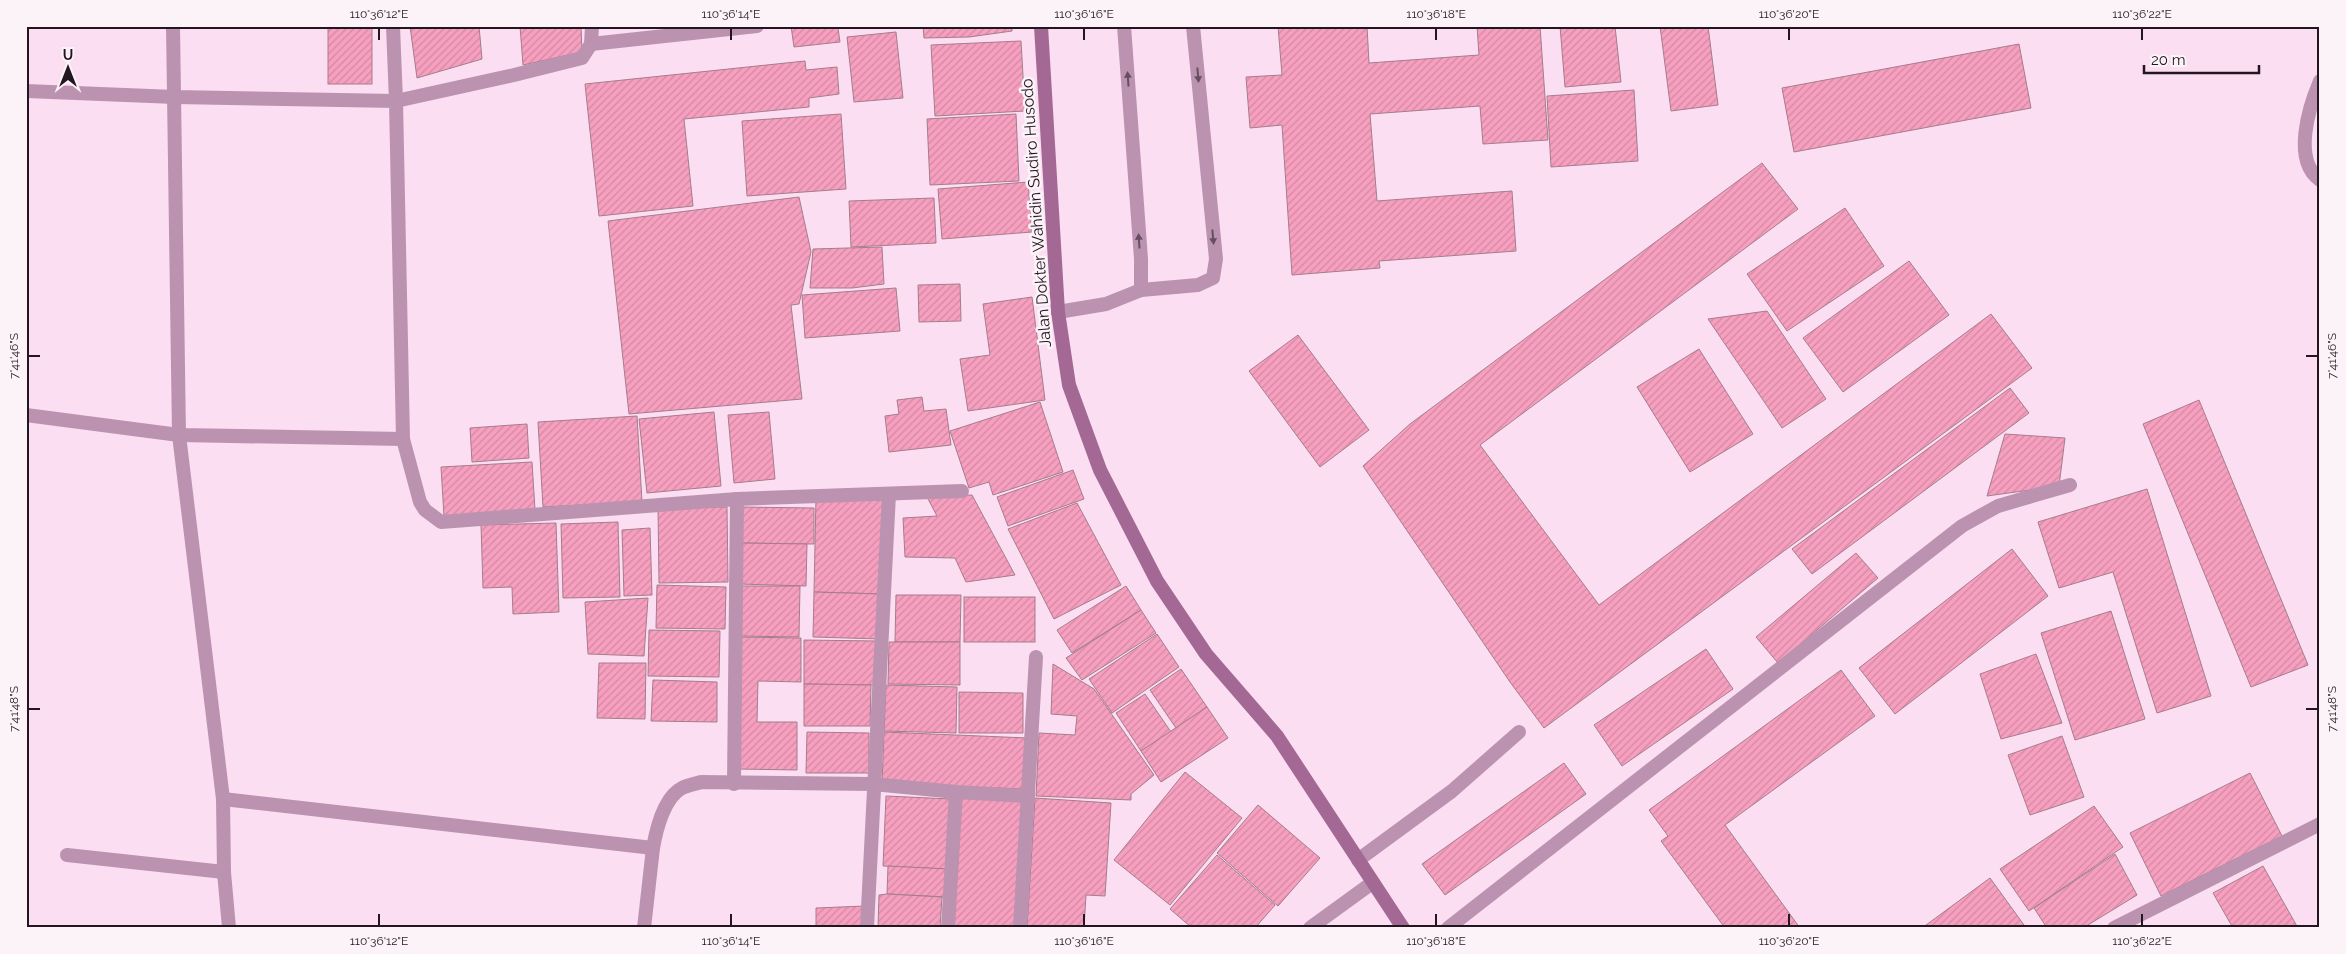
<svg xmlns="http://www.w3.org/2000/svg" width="2346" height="954" viewBox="0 0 2346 954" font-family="Raleway,sans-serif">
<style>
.building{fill:url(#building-hatch);stroke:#a57d8b}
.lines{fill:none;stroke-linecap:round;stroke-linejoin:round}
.service{stroke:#bb93b0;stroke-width:14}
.minor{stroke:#bb93b0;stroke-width:14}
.tertiary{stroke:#bb93b0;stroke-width:14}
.secondary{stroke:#a36994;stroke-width:14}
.oneway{fill:#674e61}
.ticks{fill:none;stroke:#231620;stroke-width:2}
.labels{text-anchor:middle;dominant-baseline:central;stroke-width:5;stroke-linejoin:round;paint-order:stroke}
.street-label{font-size:16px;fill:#231620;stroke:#fbf3f8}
.neatline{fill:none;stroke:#231620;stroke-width:2}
.ticks-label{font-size:12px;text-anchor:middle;fill:#231620}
</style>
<defs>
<pattern id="building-hatch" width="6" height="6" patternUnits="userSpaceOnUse" patternTransform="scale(1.25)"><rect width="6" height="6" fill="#f69fbe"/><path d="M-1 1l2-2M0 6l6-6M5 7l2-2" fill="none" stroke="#d388a3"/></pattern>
</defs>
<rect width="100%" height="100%" fill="#fcdef3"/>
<g class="building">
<rect x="328" y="26" width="44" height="58"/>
<polygon points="410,26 479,26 482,59 417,78"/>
<polygon points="520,26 581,26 582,52 523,65"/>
<polygon points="791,26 859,26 838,28 840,42 794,47"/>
<polygon points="923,26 1012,26 1012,31 969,37 924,38"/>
<polygon points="1278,26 1367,26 1369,63 1479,55 1477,26 1540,26 1548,140 1483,144 1480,106 1370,114 1377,201 1512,191 1516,251 1379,261 1380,268 1292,275 1282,125 1250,128 1246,77 1282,75"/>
<polygon points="1560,26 1615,26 1621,82 1565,87"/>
<polygon points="1660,26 1708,26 1718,105 1671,111"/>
<polygon points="896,32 903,98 854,102 847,37"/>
<polygon points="1021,41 1025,111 935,116 931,45"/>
<polygon points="2019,44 2031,108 1794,152 1782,88"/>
<polygon points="805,61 806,70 837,67 839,94 809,98 809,107 684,119 693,206 599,216 585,84"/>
<polygon points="1634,90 1638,161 1551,167 1547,96"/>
<polygon points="841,114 846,189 747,196 742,121"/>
<polygon points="1016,114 1019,181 930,185 927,119"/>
<polygon points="1762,163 1798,209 1480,445 1599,605 1991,314 2032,368 1544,728 1510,682 1363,466 1410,424"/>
<polygon points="1028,182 1032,232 942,239 938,189"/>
<polygon points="799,197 811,252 799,304 791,305 802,399 629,414 608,221"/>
<polygon points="934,198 936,243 851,247 849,201"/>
<polygon points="1845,208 1884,266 1787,331 1747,274"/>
<polygon points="882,247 884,284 852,288 810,288 813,249"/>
<polygon points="1909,261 1949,315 1843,392 1803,338"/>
<polygon points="960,284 961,321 919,322 918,285"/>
<polygon points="896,288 900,331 805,338 802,295"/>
<polygon points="1032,297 1045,400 968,411 960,359 990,355 983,304"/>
<polygon points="1767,311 1826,399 1782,428 1708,319"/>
<polygon points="1298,335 1369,430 1320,467 1249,371"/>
<polygon points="1699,349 1753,434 1690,472 1637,387"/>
<polygon points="2010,388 2029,413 1812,574 1792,549"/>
<polygon points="922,397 924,411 946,409 951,445 889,452 885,416 899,414 897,400"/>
<polygon points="2199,400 2308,665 2251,687 2143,424"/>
<polygon points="1040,402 1063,472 993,495 989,482 969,488 950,431"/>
<polygon points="714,412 721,486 647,493 639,419"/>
<polygon points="769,412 775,479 734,483 728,415"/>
<polygon points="637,416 642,502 543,507 538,422"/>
<polygon points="527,424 529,458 472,462 470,428"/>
<polygon points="2005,434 2065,438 2059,486 1987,496"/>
<polygon points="532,462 535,510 444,516 441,467"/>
<polygon points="1073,470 1084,499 1008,526 997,497"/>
<polygon points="2147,489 2211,696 2157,713 2113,572 2059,588 2038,522"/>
<polygon points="972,495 1015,575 966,582 955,558 905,557 903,518 937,516 927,497"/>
<polygon points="816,498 884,500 881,594 814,592"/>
<polygon points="1077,503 1121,585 1054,619 1008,529"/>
<polygon points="658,507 727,507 728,582 659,583"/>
<polygon points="741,507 814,508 814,544 740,543"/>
<polygon points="618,522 620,597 563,598 561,524"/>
<polygon points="556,523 559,612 513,614 512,587 483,588 481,525"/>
<polygon points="650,528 652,595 624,596 622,530"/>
<polygon points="740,543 807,544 806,586 739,584"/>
<polygon points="2012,549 2048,596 1895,714 1859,668"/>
<polygon points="1856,553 1878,578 1778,663 1756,637"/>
<polygon points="657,585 726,587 725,629 656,628"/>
<polygon points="739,586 800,586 799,637 738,636"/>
<polygon points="1126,586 1141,610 1072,653 1057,630"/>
<polygon points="814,592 881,594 880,639 813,637"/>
<polygon points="896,595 961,595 960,642 895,642"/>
<rect x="964" y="597" width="71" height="45"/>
<polygon points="648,598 644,656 588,654 585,602"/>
<polygon points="1141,610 1156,633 1082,680 1066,658"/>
<polygon points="2111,611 2145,719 2075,740 2041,633"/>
<polygon points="649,630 720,631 719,677 648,676"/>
<polygon points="1157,634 1179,667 1112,713 1089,679"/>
<polygon points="738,637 801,638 801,682 758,681 757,722 797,722 797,770 737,769"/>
<polygon points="804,640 877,641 877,685 804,684"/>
<polygon points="889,642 960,642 960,685 888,684"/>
<polygon points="1706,649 1733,689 1622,766 1594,725"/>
<polygon points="2036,654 2062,723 2001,739 1980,674"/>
<polygon points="599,663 646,663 645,719 597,718"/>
<polygon points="1053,664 1094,689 1154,775 1131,794 1131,800 1036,796 1039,733 1075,735 1077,716 1051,714"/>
<polygon points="1181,669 1207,707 1176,728 1150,690"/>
<polygon points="1841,670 1875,716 1725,825 1800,928 1725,928 1661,841 1668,836 1649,810"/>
<polygon points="653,680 717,682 717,722 651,721"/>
<polygon points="804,684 871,685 870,726 804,726"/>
<polygon points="886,685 957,687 956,733 884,731"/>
<polygon points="959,692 1023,693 1023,733 959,733"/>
<polygon points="1145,694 1171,732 1141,751 1116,713"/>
<polygon points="1207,707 1228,738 1161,782 1141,751"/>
<polygon points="807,732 869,733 869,773 806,773"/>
<polygon points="884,732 1028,738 1026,789 882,784"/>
<polygon points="2062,736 2084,797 2030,815 2008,755"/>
<polygon points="1564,763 1586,794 1445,895 1422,864"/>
<polygon points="1185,772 1242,818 1170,905 1114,860"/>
<polygon points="2250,773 2282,836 2161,896 2130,833"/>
<polygon points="886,796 951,799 948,869 883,866"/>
<polygon points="958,798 1023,801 1016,928 952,928"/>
<polygon points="1035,798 1111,803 1105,896 1086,895 1084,928 1027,928"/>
<polygon points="1258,805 1320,858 1278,906 1217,853"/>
<polygon points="2094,806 2123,847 2029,911 2000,869"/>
<polygon points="2115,854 2137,895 2083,928 2047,928 2034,908"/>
<polygon points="1217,855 1275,905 1255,928 1192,928 1170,909"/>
<polygon points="888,866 948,869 946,897 887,894"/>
<polygon points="2263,866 2298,928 2233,928 2213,893"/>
<polygon points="1990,878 2024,925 2021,928 1922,928"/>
<polygon points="887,894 942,897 940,928 878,928 879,895"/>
<polygon points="865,906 864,928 816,928 816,908"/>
</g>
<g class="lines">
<g class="service">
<polyline points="1124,26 1141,259 1141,290"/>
<polyline points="1058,312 1106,304 1141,290 1198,285 1213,278 1216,259 1193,26"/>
<polyline points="1358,860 1452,791 1519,732"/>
</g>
<g class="minor">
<polyline points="173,26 179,435 223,799 224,872 229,928"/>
<polyline points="393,26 396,101 514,75 582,58 591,44 592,26"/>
<polyline points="591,44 757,26"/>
<path d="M 2320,81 C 2309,107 2292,160 2320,180"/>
<polyline points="26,91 175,97 396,101 403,439 179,435 26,415"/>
<polyline points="403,439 420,502 425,510 441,522 737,499 962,491"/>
<polyline points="734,784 737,499"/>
<polyline points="223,799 653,848 644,928"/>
<path d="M 653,848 C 656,831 664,797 682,788 C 688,785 695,784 701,782 L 873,784 L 956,792 L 1028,796"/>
<polyline points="67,855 224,872"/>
<polyline points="867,928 889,494"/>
<polyline points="948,928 956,792"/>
<polyline points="1020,928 1036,657"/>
<polyline points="1448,928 1962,526 1998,506 2070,485"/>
<polyline points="2114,928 2320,824"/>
</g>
<polyline class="tertiary" points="1310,928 1372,883"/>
<polyline class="secondary" points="1041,26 1058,312 1069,385 1100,470 1157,581 1206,654 1277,736 1403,928"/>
</g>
<defs><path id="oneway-solid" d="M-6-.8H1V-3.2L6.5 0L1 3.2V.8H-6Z" transform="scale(1.25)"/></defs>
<g class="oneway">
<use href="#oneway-solid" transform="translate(1198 75) rotate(85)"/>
<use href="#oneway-solid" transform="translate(1128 79) rotate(-94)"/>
<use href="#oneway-solid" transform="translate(1213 237) rotate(85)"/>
<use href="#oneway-solid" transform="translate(1139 241) rotate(-94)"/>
</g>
<path class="ticks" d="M 379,28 L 379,40M 731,28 L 731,40M 1084,28 L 1084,40M 1436,28 L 1436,40M 1789,28 L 1789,40M 2142,28 L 2142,40M 28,356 L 40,356M 2306,356 L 2318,356M 28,709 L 40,709M 2306,709 L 2318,709M 379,914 L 379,926M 731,914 L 731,926M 1084,914 L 1084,926M 1436,914 L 1436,926M 1789,914 L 1789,926M 2142,914 L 2142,926"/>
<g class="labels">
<g class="street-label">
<text transform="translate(1036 213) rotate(-94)">Jalan Dokter Wahidin Sudiro Husodo</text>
</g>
</g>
<rect width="2346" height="954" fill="none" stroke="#fbf3f8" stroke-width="55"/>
<g transform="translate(68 68)" stroke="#fbf3f8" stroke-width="4" paint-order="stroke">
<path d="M0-4L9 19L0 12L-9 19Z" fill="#231620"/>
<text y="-8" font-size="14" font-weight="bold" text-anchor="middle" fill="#231620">U</text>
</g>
<path d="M2144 65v8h115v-8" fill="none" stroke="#231620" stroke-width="2.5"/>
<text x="2151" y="65" font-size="15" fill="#231620" stroke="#fbf3f8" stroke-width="4" paint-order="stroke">20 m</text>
<rect x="28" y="28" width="2290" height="898" class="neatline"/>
<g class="ticks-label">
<text x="379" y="18">110°36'12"E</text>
<text x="731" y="18">110°36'14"E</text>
<text x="1084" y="18">110°36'16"E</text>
<text x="1436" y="18">110°36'18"E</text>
<text x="1789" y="18">110°36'20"E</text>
<text x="2142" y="18">110°36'22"E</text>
<text transform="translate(14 356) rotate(-90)" y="4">7°41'46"S</text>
<text transform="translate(2332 356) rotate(-90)" y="4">7°41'46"S</text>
<text transform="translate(14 709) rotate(-90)" y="4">7°41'48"S</text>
<text transform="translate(2332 709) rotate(-90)" y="4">7°41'48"S</text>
<text x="379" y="945">110°36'12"E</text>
<text x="731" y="945">110°36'14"E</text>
<text x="1084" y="945">110°36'16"E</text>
<text x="1436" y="945">110°36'18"E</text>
<text x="1789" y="945">110°36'20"E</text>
<text x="2142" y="945">110°36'22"E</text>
</g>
</svg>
